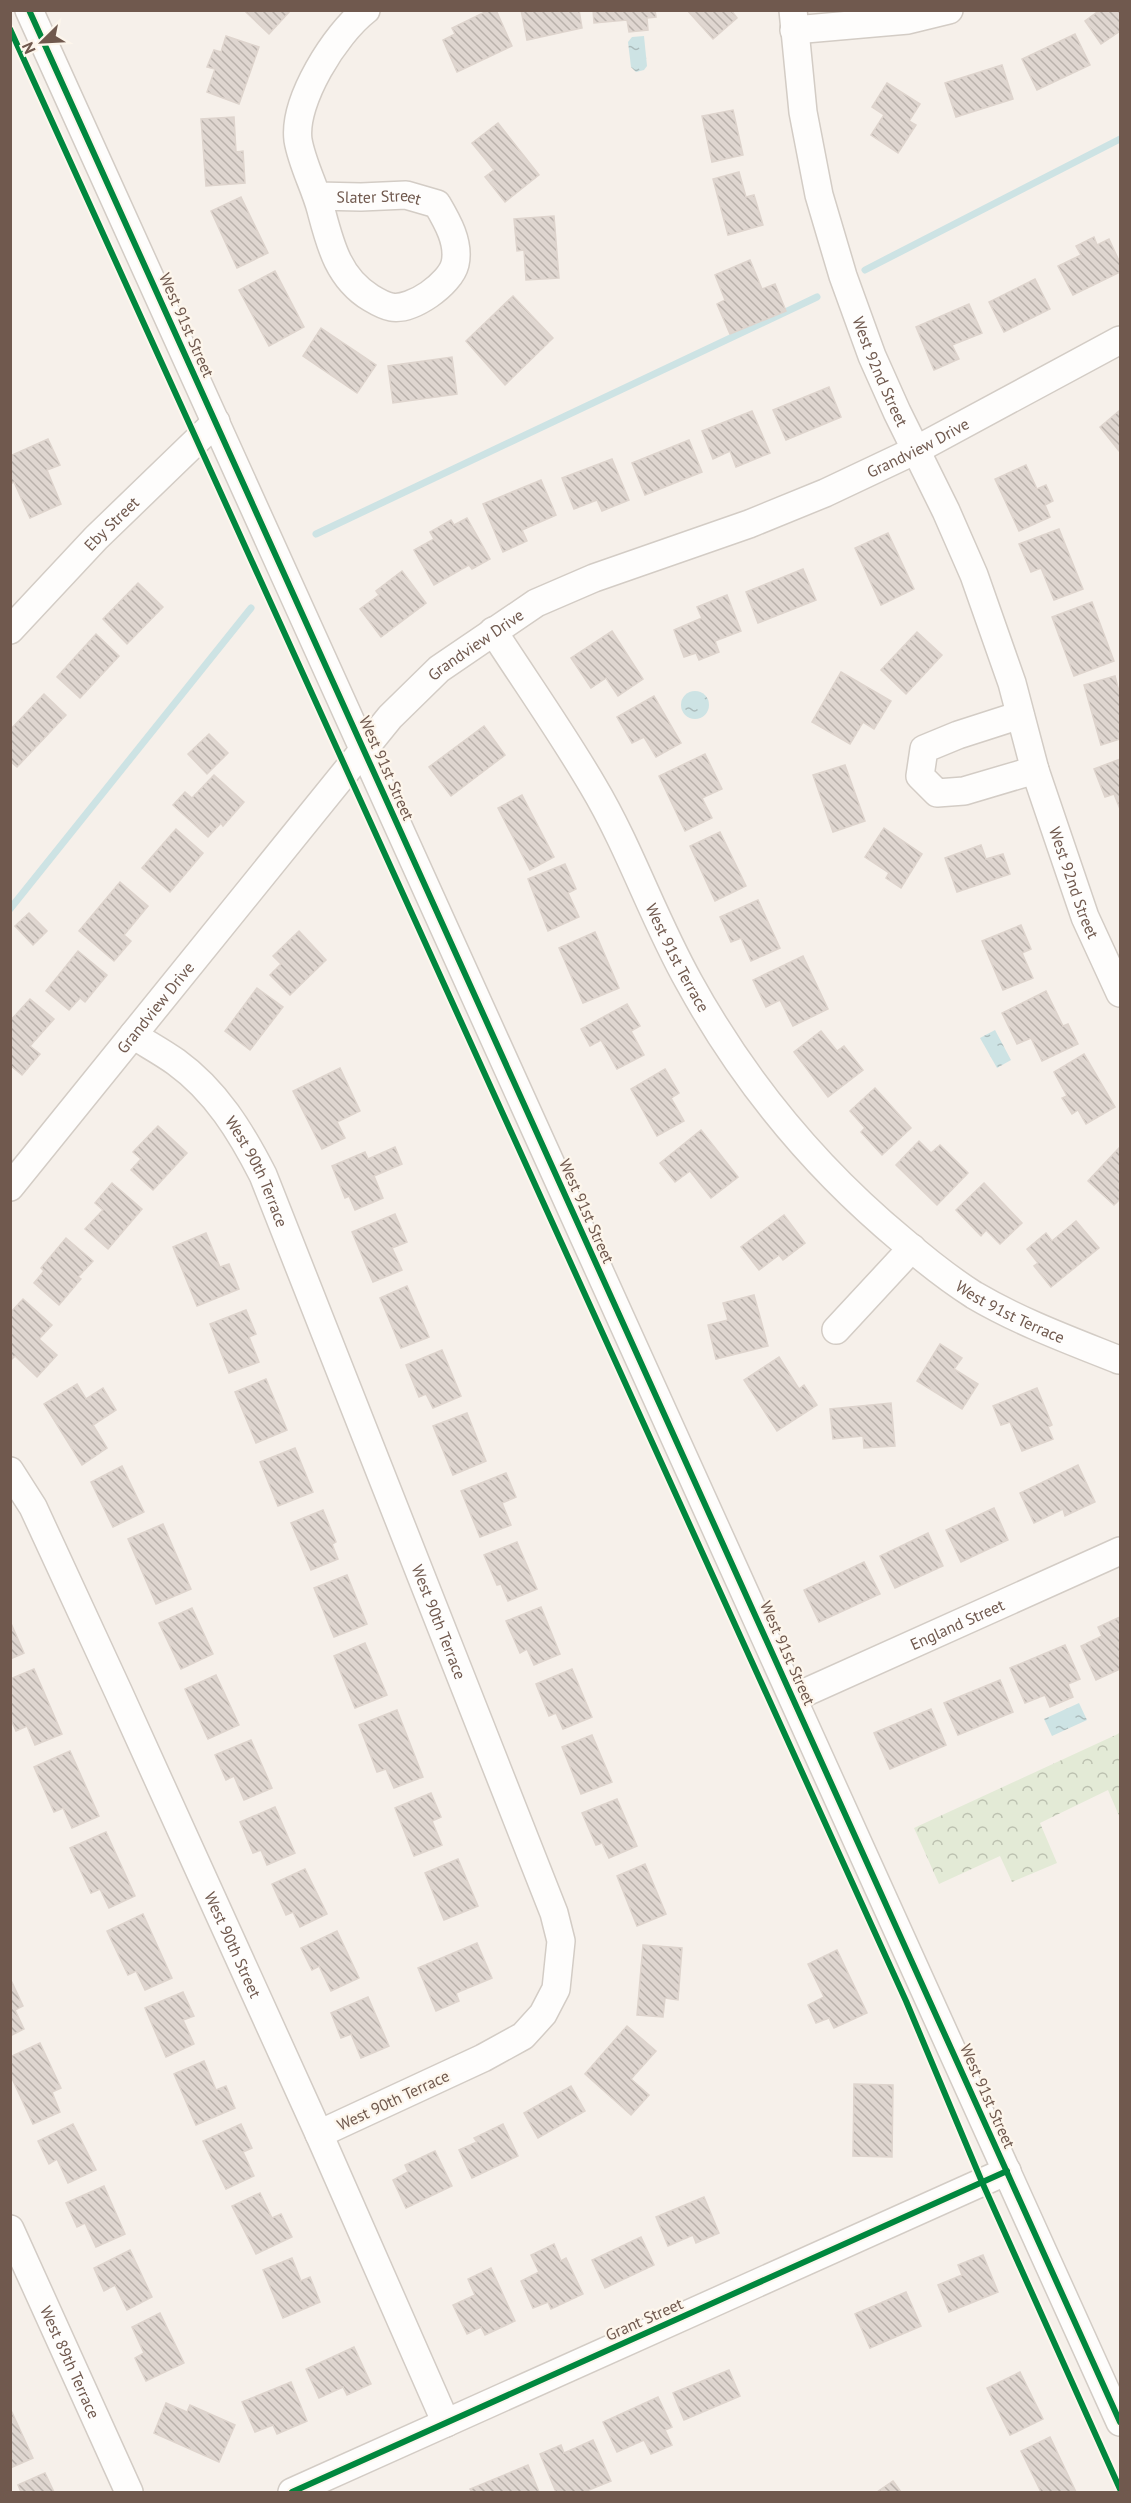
<svg xmlns="http://www.w3.org/2000/svg" width="1131" height="2503" viewBox="0 0 1131 2503" font-family="'PT Sans',sans-serif">
<style>
.forest{fill:url(#forest-crowns)}
.water{fill:url(#water-ripples)}
.lines{fill:none;stroke-linecap:round;stroke-linejoin:round}
.stream{stroke:#cde3e4;stroke-width:7}
.building{fill:url(#building-back-hatch);stroke:#ded4cd;stroke-width:1.5}
.minor-casing{stroke:#d3ccc5;stroke-width:30}
.minor{stroke:#fefdfc;stroke-width:27}
.cycleway-casing{stroke:#fdf6ec;stroke-width:10}
.cycleway{stroke:#00873e;stroke-width:6}
.labels{text-anchor:middle;dominant-baseline:central;stroke-width:4.5;stroke-linejoin:round;paint-order:stroke}
.street-label{font-size:16px;fill:#70594e;stroke:#fdf6ec}
</style>
<defs>
<pattern id="forest-crowns" width="20" height="18" patternUnits="userSpaceOnUse" patternTransform="scale(1.5)"><rect width="20" height="18" fill="#e3ead6"/><path d="M2 6a3 3 0 1 1 6 0M12 15a3 3 0 1 1 6 0" fill="none" stroke="#bcc1b0"/></pattern>
<pattern id="water-ripples" width="26" height="14" patternUnits="userSpaceOnUse" patternTransform="scale(1.5)"><rect width="26" height="14" fill="#cde3e4"/><path d="M2 4q2-2 4 0t4 0M15 11q2-2 4 0t4 0" fill="none" stroke="#abbbbb"/></pattern>
<pattern id="building-back-hatch" width="6" height="6" patternUnits="userSpaceOnUse" patternTransform="scale(1.5)"><rect width="6" height="6" fill="#dfd6d0"/><path d="M-1 5l2 2M0 0l6 6M5-1l2 2" fill="none" stroke="#b9b1ab"/></pattern>
</defs>
<rect width="100%" height="100%" fill="#f6f0ea"/>
<polygon class="forest" points="1120,1733 1120,1818 1108,1790 1040,1823 1057,1863 1012,1882 1000,1856 939,1884 914,1828"/>
<g class="water">
<polygon points="644,36 647,66 644,70 636,72 631,67 628,42 632,37"/>
<circle cx="695" cy="705" r="14"/>
<polygon points="995,1030 1011,1060 997,1068 980,1038"/>
<polygon points="1079,1703 1087,1720 1052,1736 1044,1719"/>
</g>
<g class="lines">
<g class="stream">
<polyline points="865,270 1120,139"/>
<polyline points="316,534 817,297"/>
<polyline points="10,909 251,608"/>
</g>
</g>
<g class="building">
<polygon points="247,10 291,10 269,34 246,12"/>
<polygon points="489,10 496,10 512,46 457,72 443,40 455,34 452,28"/>
<polygon points="521,10 579,10 582,28 527,40"/>
<polygon points="593,10 655,10 656,17 647,18 648,30 629,32 627,20 594,23"/>
<polygon points="687,10 731,10 737,18 713,39"/>
<polygon points="1100,10 1120,10 1120,31 1101,44 1085,21"/>
<polygon points="1075,34 1090,65 1037,90 1022,59"/>
<polygon points="226,36 259,47 239,104 207,92 215,69 207,67 214,50 221,52"/>
<polygon points="1002,65 1013,99 956,117 945,83"/>
<polygon points="887,83 920,104 909,121 916,125 898,153 871,135 884,115 872,107"/>
<polygon points="733,110 743,155 712,162 702,116"/>
<polygon points="234,117 236,152 243,151 245,183 206,186 201,119"/>
<polygon points="498,123 539,175 505,202 485,177 494,170 472,143"/>
<polygon points="739,172 746,197 754,195 763,225 728,235 713,179"/>
<polygon points="241,197 268,253 237,268 211,211"/>
<polygon points="554,216 559,278 526,280 524,250 517,251 514,219"/>
<polygon points="1094,237 1097,245 1109,239 1120,263 1120,272 1073,295 1058,266 1081,255 1076,246"/>
<polygon points="750,260 762,289 775,284 786,311 730,334 717,304 725,300 715,275"/>
<polygon points="275,271 304,327 269,346 239,290"/>
<polygon points="1035,279 1050,309 1004,332 989,302"/>
<polygon points="513,296 553,338 505,385 466,341"/>
<polygon points="969,304 982,333 952,345 959,359 934,370 916,327"/>
<polygon points="321,328 376,365 357,393 303,356"/>
<polygon points="452,357 457,394 393,403 388,366"/>
<polygon points="829,387 841,417 786,440 773,410"/>
<polygon points="1120,410 1120,452 1100,427"/>
<polygon points="752,411 770,453 736,467 730,451 713,459 702,431"/>
<polygon points="48,439 60,465 47,470 61,504 30,518 14,482 10,484 10,456"/>
<polygon points="689,440 702,472 645,495 632,463"/>
<polygon points="612,459 629,500 602,511 597,500 574,509 562,478"/>
<polygon points="1026,465 1037,489 1046,485 1053,501 1045,505 1050,517 1019,531 995,479"/>
<polygon points="541,480 556,515 522,530 527,541 503,552 483,504"/>
<polygon points="467,518 490,559 472,569 469,565 434,585 414,550 434,539 430,532 451,520 454,525"/>
<polygon points="1059,529 1083,589 1054,600 1041,568 1031,572 1019,544"/>
<polygon points="888,533 914,589 881,605 855,548"/>
<polygon points="803,569 816,600 758,623 746,592"/>
<polygon points="402,571 426,603 381,637 360,609 379,595 376,591"/>
<polygon points="138,583 163,607 127,644 103,619"/>
<polygon points="727,595 741,631 715,641 719,652 699,660 696,653 684,657 674,630 702,618 697,607"/>
<polygon points="1092,602 1114,661 1074,676 1052,617"/>
<polygon points="612,631 643,679 618,696 606,678 591,688 571,658"/>
<polygon points="917,632 942,655 906,694 881,670"/>
<polygon points="96,634 119,656 80,698 57,677"/>
<polygon points="841,672 891,701 874,729 863,722 850,744 812,722"/>
<polygon points="1115,676 1120,695 1120,739 1101,745 1084,685"/>
<polygon points="44,694 66,715 17,767 10,761 10,730"/>
<polygon points="654,696 681,743 656,757 644,737 632,743 617,717"/>
<polygon points="484,726 505,755 451,796 429,767"/>
<polygon points="209,734 228,753 207,774 188,754"/>
<polygon points="705,754 722,789 702,798 712,818 685,831 659,776"/>
<polygon points="1120,759 1120,809 1114,794 1105,797 1094,769"/>
<polygon points="845,765 865,821 833,832 813,775"/>
<polygon points="214,775 244,802 223,826 221,823 208,837 173,805 185,792 192,798"/>
<polygon points="522,795 554,857 530,870 498,808"/>
<polygon points="884,828 922,854 901,888 886,878 889,873 865,857"/>
<polygon points="176,829 203,853 170,892 142,868"/>
<polygon points="720,832 746,886 715,901 690,846"/>
<polygon points="981,845 986,859 1003,854 1010,874 957,892 945,858"/>
<polygon points="565,864 576,889 568,893 579,917 548,931 528,879"/>
<polygon points="120,882 148,906 124,935 131,941 114,961 79,931"/>
<polygon points="758,900 780,948 751,961 741,938 731,942 720,917"/>
<polygon points="29,913 47,931 33,945 15,926"/>
<polygon points="1021,925 1031,949 1022,953 1033,978 1003,990 982,941"/>
<polygon points="299,931 326,960 290,995 270,975 281,964 273,956"/>
<polygon points="595,932 619,988 583,1003 559,948"/>
<polygon points="78,951 107,975 85,1002 80,998 69,1010 46,991"/>
<polygon points="803,956 828,1009 793,1026 780,1000 766,1007 753,980"/>
<polygon points="257,988 283,1007 250,1050 225,1031"/>
<polygon points="1046,991 1063,1026 1068,1024 1078,1044 1042,1061 1031,1038 1017,1044 1002,1013"/>
<polygon points="30,999 54,1019 30,1046 40,1054 22,1075 10,1065 10,1021"/>
<polygon points="627,1004 640,1026 631,1031 644,1055 617,1069 601,1040 590,1046 581,1029"/>
<polygon points="821,1031 837,1051 844,1046 863,1070 828,1097 794,1052"/>
<polygon points="1084,1054 1115,1107 1086,1124 1078,1110 1072,1114 1062,1098 1067,1096 1054,1072"/>
<polygon points="340,1068 360,1111 337,1122 345,1138 322,1149 293,1091"/>
<polygon points="665,1069 679,1093 671,1098 684,1121 657,1136 631,1089"/>
<polygon points="875,1088 911,1128 882,1155 861,1132 865,1128 850,1111"/>
<polygon points="158,1126 187,1153 153,1190 131,1170 141,1159 133,1152"/>
<polygon points="701,1130 738,1177 711,1198 690,1171 675,1182 660,1163"/>
<polygon points="919,1141 931,1153 940,1145 968,1173 937,1205 896,1165"/>
<polygon points="395,1147 402,1164 374,1176 383,1198 355,1210 349,1196 345,1198 332,1166 365,1152 368,1159"/>
<polygon points="1120,1147 1120,1199 1114,1205 1088,1181"/>
<polygon points="112,1183 142,1209 108,1249 85,1229 103,1210 95,1203"/>
<polygon points="984,1183 1022,1223 1000,1244 986,1230 981,1236 956,1210"/>
<polygon points="395,1214 407,1242 392,1248 402,1270 373,1282 352,1232"/>
<polygon points="784,1215 805,1243 783,1260 779,1255 759,1270 741,1247"/>
<polygon points="1076,1221 1099,1248 1051,1287 1034,1266 1038,1263 1027,1249 1046,1233 1052,1241"/>
<polygon points="206,1233 220,1267 229,1264 239,1289 197,1306 173,1247"/>
<polygon points="66,1238 93,1261 78,1277 81,1279 59,1305 34,1283 44,1271 41,1268"/>
<polygon points="407,1286 429,1337 401,1348 380,1298"/>
<polygon points="754,1295 768,1346 716,1359 708,1325 728,1320 723,1303"/>
<polygon points="23,1299 52,1325 39,1339 57,1355 37,1377 15,1356 10,1361 10,1313"/>
<polygon points="246,1310 256,1334 249,1337 259,1362 229,1373 210,1324"/>
<polygon points="940,1344 962,1358 954,1369 978,1384 962,1409 917,1381"/>
<polygon points="442,1350 461,1396 433,1408 426,1394 419,1397 406,1365"/>
<polygon points="779,1357 799,1389 804,1385 817,1405 777,1431 744,1380"/>
<polygon points="266,1379 287,1430 256,1443 235,1392"/>
<polygon points="77,1384 86,1399 103,1388 116,1410 93,1425 107,1448 82,1465 44,1404"/>
<polygon points="1037,1388 1052,1425 1048,1427 1053,1439 1022,1451 1010,1422 1001,1425 993,1406"/>
<polygon points="891,1403 895,1446 864,1448 863,1436 833,1439 830,1409"/>
<polygon points="467,1413 486,1461 453,1475 433,1426"/>
<polygon points="295,1448 313,1492 278,1506 260,1462"/>
<polygon points="1078,1465 1095,1502 1065,1516 1063,1509 1034,1523 1020,1493"/>
<polygon points="122,1466 144,1512 113,1527 91,1482"/>
<polygon points="506,1473 516,1497 502,1503 511,1525 480,1537 461,1491"/>
<polygon points="994,1508 1008,1540 961,1562 946,1530"/>
<polygon points="323,1510 336,1542 332,1544 338,1559 311,1570 291,1523"/>
<polygon points="163,1524 191,1589 156,1604 128,1539"/>
<polygon points="928,1533 943,1566 895,1588 880,1556"/>
<polygon points="517,1542 537,1589 508,1601 501,1584 497,1585 484,1555"/>
<polygon points="864,1562 880,1594 819,1622 804,1590"/>
<polygon points="347,1575 367,1624 334,1637 314,1588"/>
<polygon points="541,1607 560,1654 534,1665 527,1649 520,1653 506,1621"/>
<polygon points="192,1608 213,1654 181,1669 159,1623"/>
<polygon points="1120,1617 1120,1669 1096,1680 1081,1646 1102,1636 1098,1627"/>
<polygon points="10,1621 24,1653 10,1659"/>
<polygon points="365,1643 387,1695 355,1708 334,1656"/>
<polygon points="1065,1645 1080,1679 1068,1684 1073,1697 1050,1707 1045,1695 1025,1703 1010,1668"/>
<polygon points="34,1669 62,1734 35,1745 27,1726 16,1731 10,1717 10,1679"/>
<polygon points="572,1669 592,1717 563,1729 556,1713 549,1716 536,1684"/>
<polygon points="216,1675 239,1725 208,1739 185,1689"/>
<polygon points="1000,1680 1013,1712 958,1735 944,1703"/>
<polygon points="931,1709 946,1745 890,1769 874,1733"/>
<polygon points="397,1710 423,1777 394,1788 386,1769 377,1772 359,1725"/>
<polygon points="592,1735 612,1782 581,1794 562,1747"/>
<polygon points="251,1740 272,1788 244,1800 234,1776 226,1780 215,1755"/>
<polygon points="70,1751 99,1816 72,1828 63,1808 54,1812 34,1767"/>
<polygon points="431,1793 441,1817 432,1821 442,1845 414,1856 395,1808"/>
<polygon points="617,1799 637,1846 609,1858 602,1843 596,1845 582,1813"/>
<polygon points="275,1807 295,1853 267,1865 261,1850 253,1853 240,1822"/>
<polygon points="106,1832 135,1896 109,1908 100,1889 91,1893 70,1848"/>
<polygon points="458,1859 478,1906 444,1920 425,1873"/>
<polygon points="645,1864 666,1914 637,1926 617,1876"/>
<polygon points="305,1869 327,1914 300,1927 293,1912 286,1915 272,1884"/>
<polygon points="143,1914 172,1978 145,1990 136,1971 128,1975 107,1931"/>
<polygon points="337,1931 359,1978 331,1991 319,1966 312,1970 301,1948"/>
<polygon points="477,1943 492,1978 456,1993 459,2001 436,2011 418,1968"/>
<polygon points="643,1945 682,1948 678,2000 665,1998 663,2017 637,2015"/>
<polygon points="837,1950 867,2013 834,2028 829,2018 816,2023 808,2005 824,1997 808,1964"/>
<polygon points="10,1978 23,2006 15,2010 24,2029 10,2036"/>
<polygon points="183,1992 194,2016 183,2020 194,2044 166,2057 145,2008"/>
<polygon points="368,1997 389,2046 361,2058 351,2034 341,2038 331,2013"/>
<polygon points="627,2026 656,2051 631,2079 649,2095 631,2115 585,2074"/>
<polygon points="40,2043 61,2088 52,2092 60,2112 33,2124 10,2074 10,2057"/>
<polygon points="204,2061 216,2090 226,2086 235,2108 196,2125 174,2074"/>
<polygon points="854,2084 893,2085 892,2157 853,2156"/>
<polygon points="571,2086 585,2111 538,2138 524,2113"/>
<polygon points="73,2124 96,2170 68,2183 57,2159 49,2164 38,2141"/>
<polygon points="241,2124 252,2148 243,2152 254,2176 226,2189 203,2141"/>
<polygon points="503,2124 518,2156 472,2178 459,2150 477,2142 474,2138"/>
<polygon points="435,2151 452,2186 406,2208 393,2180 408,2172 405,2165"/>
<polygon points="104,2186 125,2234 96,2247 85,2223 77,2227 66,2203"/>
<polygon points="260,2193 272,2218 281,2214 292,2237 256,2254 232,2206"/>
<polygon points="704,2197 719,2233 696,2243 693,2235 668,2246 656,2217"/>
<polygon points="641,2237 654,2265 605,2288 592,2260"/>
<polygon points="554,2244 561,2261 566,2258 583,2294 551,2309 548,2302 533,2308 521,2281 539,2272 531,2255"/>
<polygon points="130,2250 152,2297 127,2310 115,2285 104,2291 94,2268"/>
<polygon points="983,2255 998,2292 949,2312 938,2285 962,2275 958,2265"/>
<polygon points="292,2258 301,2281 310,2277 320,2302 283,2318 263,2270"/>
<polygon points="491,2268 515,2321 485,2335 481,2327 467,2334 453,2305 475,2295 468,2279"/>
<polygon points="906,2292 921,2326 870,2348 855,2314"/>
<polygon points="160,2313 184,2363 146,2381 135,2358 144,2353 132,2327"/>
<polygon points="354,2347 371,2384 347,2395 343,2387 319,2398 306,2369"/>
<polygon points="729,2370 740,2396 684,2420 673,2393"/>
<polygon points="1020,2372 1043,2419 1010,2435 987,2388"/>
<polygon points="291,2382 307,2421 277,2434 273,2425 255,2432 242,2402"/>
<polygon points="658,2397 672,2427 665,2430 672,2445 651,2454 644,2440 617,2452 603,2422"/>
<polygon points="166,2403 187,2412 190,2405 235,2425 219,2462 154,2433"/>
<polygon points="10,2408 33,2458 10,2468"/>
<polygon points="1050,2437 1076,2492 1041,2492 1021,2451"/>
<polygon points="593,2440 611,2481 584,2492 556,2492 540,2454 561,2445 564,2453"/>
<polygon points="528,2465 539,2492 472,2492 470,2489"/>
<polygon points="45,2473 54,2492 21,2492 18,2485"/>
<polygon points="893,2481 901,2492 877,2492"/>
</g>
<g class="lines">
<g class="minor-casing">
<g id="minor">
<polyline points="29,10 1120,2422"/>
<path id="s1" d="M 793,10 L 803,112 L 819,195 L 843,276 L 872,356 L 897,412 L 946,511 L 974,575 L 1012,683 L 1035,770 L 1085,917 L 1120,993"/>
<polyline points="794,30 908,20 949,10"/>
<path id="s2" d="M 317,196 L 361,197 L 406,195 L 437,204 C 447,221 460,243 455,264 C 450,284 412,311 391,307 C 385,306 376,301 371,298 C 338,278 330,244 321,210 C 315,187 302,164 298,140 C 293,101 335,34 366,10"/>
<path id="s3" d="M 10,630 L 96,538 L 216,422"/>
<path id="s4" d="M 493,631 C 526,682 562,733 593,786 C 630,848 653,918 689,982 C 744,1082 815,1168 903,1241 C 925,1260 949,1279 974,1295 C 1020,1322 1069,1340 1119,1360"/>
<polyline points="1020,715 958,735 924,749 920,776 937,793 964,791 1035,770"/>
<path id="s5" d="M 133,1035 C 147,1044 162,1052 176,1062 C 216,1091 241,1132 263,1175 L 554,1913 L 561,1941 L 556,1989 L 543,2014 L 523,2036 L 483,2058 L 319,2134"/>
<path id="s6" d="M 10,1187 L 390,717 L 439,669 L 536,603 L 594,578 L 749,524 L 825,493 L 916,450 L 1120,340"/>
<polyline points="836,1330 912,1248"/>
<path id="s7" d="M 10,1471 L 33,1507 L 118,1691 L 319,2134 L 446,2423"/>
<path id="s8" d="M 793,1698 L 1120,1551"/>
<path id="s9" d="M 10,2229 L 129,2492"/>
<polyline points="292,2492 1007,2171"/>
</g>
</g>
<use href="#minor" class="minor"/>
<g class="cycleway-casing">
<g id="cycleway">
<polyline points="29,10 1120,2422"/>
<polyline points="10,29 906,2001 982,2182 1120,2489"/>
<polyline points="292,2492 1007,2171"/>
</g>
</g>
<use href="#cycleway" class="cycleway"/>
</g>
<g class="labels">
<g class="street-label">
<text stroke="none"><textPath href="#s2" startOffset="62">Slater Street</textPath></text>
<text transform="translate(187 325) rotate(66)">West 91st Street</text>
<text stroke="none"><textPath href="#s1" startOffset="374">West 92nd Street</textPath></text>
<text stroke="none"><textPath href="#s6" startOffset="1203">Grandview Drive</textPath></text>
<text stroke="none"><textPath href="#s3" startOffset="147">Eby Street</textPath></text>
<text stroke="none"><textPath href="#s6" startOffset="717">Grandview Drive</textPath></text>
<text transform="translate(387 768) rotate(66)">West 91st Street</text>
<text stroke="none"><textPath href="#s1" startOffset="922">West 92nd Street</textPath></text>
<text stroke="none"><textPath href="#s4" startOffset="376">West 91st Terrace</textPath></text>
<text stroke="none"><textPath href="#s6" startOffset="231">Grandview Drive</textPath></text>
<text stroke="none"><textPath href="#s5" startOffset="189">West 90th Terrace</textPath></text>
<text transform="translate(587 1211) rotate(66)">West 91st Street</text>
<text stroke="none"><textPath href="#s4" startOffset="870">West 91st Terrace</textPath></text>
<text stroke="none"><textPath href="#s5" startOffset="675">West 90th Terrace</textPath></text>
<text stroke="none"><textPath href="#s8" startOffset="180">England Street</textPath></text>
<text transform="translate(788 1653) rotate(66)">West 91st Street</text>
<text stroke="none"><textPath href="#s7" startOffset="524">West 90th Street</textPath></text>
<text transform="translate(988 2096) rotate(66)">West 91st Street</text>
<text transform="translate(393 2100) rotate(-25)">West 90th Terrace</text>
<text transform="translate(644 2319) rotate(-24)">Grant Street</text>
<text stroke="none"><textPath href="#s9" startOffset="146">West 89th Terrace</textPath></text>
</g>
</g>
<rect width="1131" height="2503" fill="none" stroke="#70594e" stroke-width="24"/>
<g transform="translate(42 42) rotate(246)" stroke="#fdf6ec" stroke-width="4.5" paint-order="stroke">
<path d="M0-4.5L10 22L0 15L-10 22Z" fill="#70594e"/>
<text y="-9" font-size="16" font-weight="bold" text-anchor="middle" fill="#70594e">N</text>
</g>
</svg>
